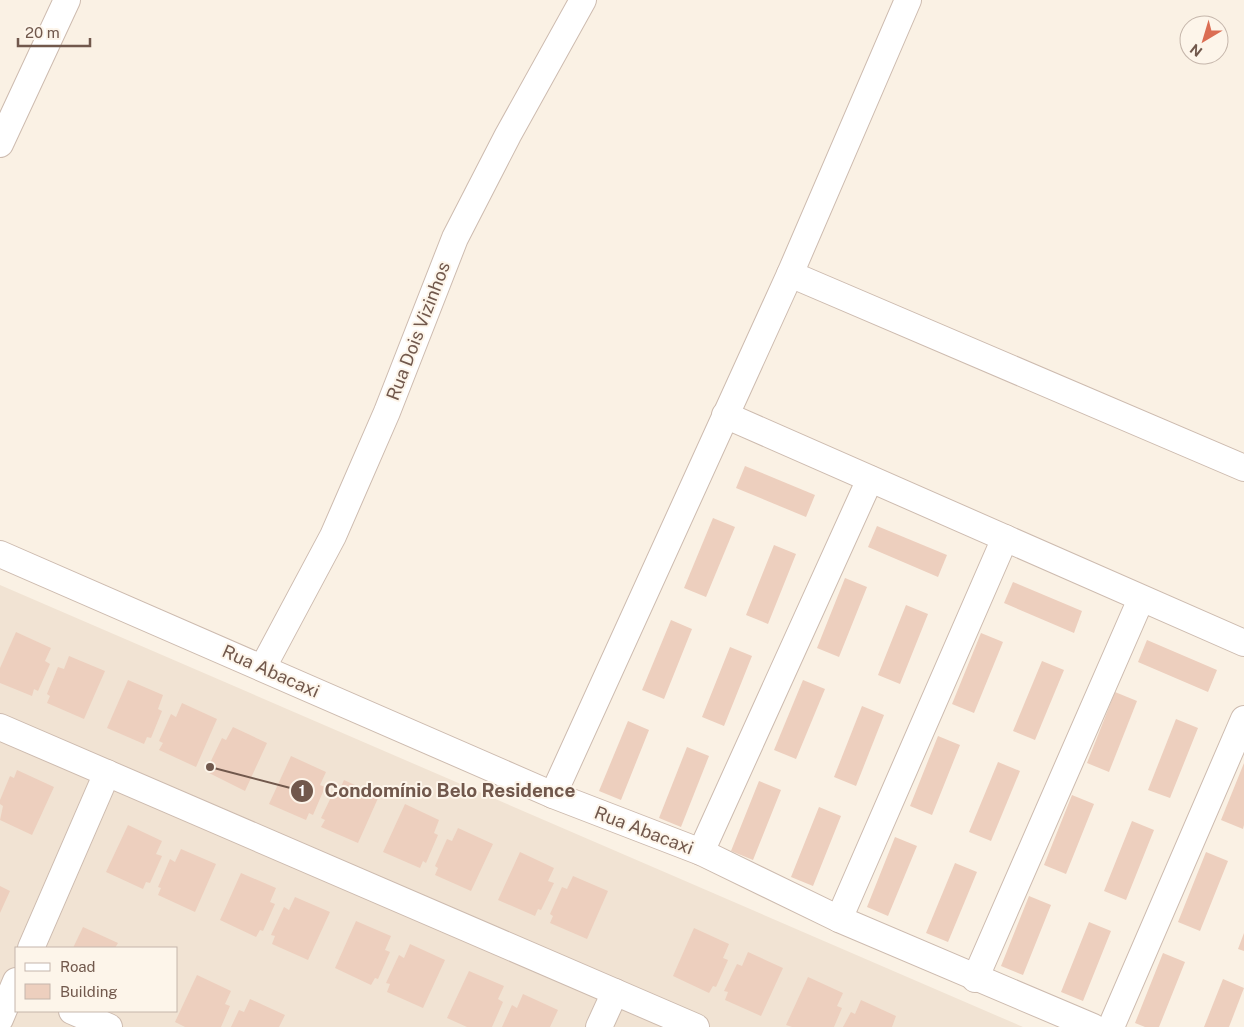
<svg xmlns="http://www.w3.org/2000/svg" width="1244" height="1027" viewBox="0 0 1244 1027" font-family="'Public Sans',sans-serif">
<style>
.residential{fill:#f1e3d3;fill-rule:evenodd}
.building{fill:#edcfbe}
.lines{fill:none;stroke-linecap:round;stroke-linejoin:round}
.street-casing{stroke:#cdbbaf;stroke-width:28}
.street{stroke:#fff;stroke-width:26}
.labels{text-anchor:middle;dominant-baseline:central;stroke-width:4;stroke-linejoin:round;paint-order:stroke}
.street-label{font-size:18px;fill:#71584c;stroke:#fdf5ea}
.leader{fill:none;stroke:#71584c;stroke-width:2}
.callout-dot{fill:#71584c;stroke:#fdf5ea;stroke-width:2}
.mark-label{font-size:15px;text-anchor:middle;font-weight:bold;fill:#fff}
.callout-label{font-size:19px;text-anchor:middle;font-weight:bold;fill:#71584c;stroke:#fdf5ea;stroke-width:4;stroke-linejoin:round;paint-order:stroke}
</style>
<rect width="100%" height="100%" fill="#faf1e4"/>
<path class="residential" d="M 0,585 L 1023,1027 L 0,1027 ZM 16,948 L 176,948 L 176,1011 L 16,1011 Z"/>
<g class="building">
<polygon points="745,466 815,495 806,517 736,488"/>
<polygon points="713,518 735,527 706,597 684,588"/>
<polygon points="877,526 947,555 938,577 868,547"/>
<polygon points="774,545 796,554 768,624 746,615"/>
<polygon points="845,578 867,587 839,657 817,648"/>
<polygon points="1013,582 1082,611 1074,633 1004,603"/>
<polygon points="906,605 928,614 900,684 878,675"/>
<polygon points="671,620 692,629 664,699 642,690"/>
<polygon points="16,632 51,648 45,661 50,664 38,691 34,689 32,696 0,683 0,668"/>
<polygon points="981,633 1003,642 974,713 952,704"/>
<polygon points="1147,640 1217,670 1208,692 1138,662"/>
<polygon points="730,647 752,656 724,726 702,717"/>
<polygon points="69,656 105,671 84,719 47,703 50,696 47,694 58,667 64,669"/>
<polygon points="1042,661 1064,670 1035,740 1013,731"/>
<polygon points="128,680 163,695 158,709 162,711 151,738 147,737 144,744 107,728"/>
<polygon points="803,680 825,689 796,759 774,750"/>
<polygon points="1115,692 1137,701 1109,772 1087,763"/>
<polygon points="182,703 217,719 196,767 159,750 163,743 159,741 171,714 176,717"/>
<polygon points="862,706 884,715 856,786 834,777"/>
<polygon points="1176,719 1198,728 1170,798 1148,790"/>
<polygon points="628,721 649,730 621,800 599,791"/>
<polygon points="233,727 267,743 245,791 209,773 212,766 209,765 222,738 226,740"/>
<polygon points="938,736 960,745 932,815 910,806"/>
<polygon points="687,747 709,756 681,827 659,818"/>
<polygon points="291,756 326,772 320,785 325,787 313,815 309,813 306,820 269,804"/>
<polygon points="998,762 1020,771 991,841 969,832"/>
<polygon points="1244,763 1244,825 1243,829 1221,820"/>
<polygon points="17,770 54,787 32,835 0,820 3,806 0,804 0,800 10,776 14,778"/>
<polygon points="344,780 379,796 358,843 321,827 325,820 321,818 334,791 338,793"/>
<polygon points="759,781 781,790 753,860 731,851"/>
<polygon points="1072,795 1094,804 1066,874 1044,865"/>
<polygon points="405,804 439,820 434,833 438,835 426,863 423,861 420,868 383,852"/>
<polygon points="819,807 841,816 813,886 791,877"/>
<polygon points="1132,821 1154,830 1126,900 1104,891"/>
<polygon points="128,825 162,841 156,854 162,856 150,883 146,882 143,889 106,872"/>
<polygon points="458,828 493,844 471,891 435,875 438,868 435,866 447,839 452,841"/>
<polygon points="895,837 917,846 888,916 867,907"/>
<polygon points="181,849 216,864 195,912 158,895 161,888 158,887 170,859 175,862"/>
<polygon points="520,852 554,868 548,881 554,883 541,910 538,909 535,916 498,900"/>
<polygon points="1206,852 1228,861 1200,931 1178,922"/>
<polygon points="955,863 977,872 948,942 926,933"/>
<polygon points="241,873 276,888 270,902 275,904 263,931 260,930 256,937 220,920"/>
<polygon points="573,876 608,891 587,939 550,923 553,916 550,914 562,887 567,889"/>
<polygon points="0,886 10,891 0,913"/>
<polygon points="1029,896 1051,905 1023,975 1001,966"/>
<polygon points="295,897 330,912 308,960 272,944 275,936 271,935 284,907 289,910"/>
<polygon points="356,921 391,936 385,950 390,952 378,979 375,978 371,985 335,968"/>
<polygon points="1089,922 1111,931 1083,1001 1061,992"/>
<polygon points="83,927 118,943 115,948 73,948"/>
<polygon points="694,928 729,944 723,958 728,960 716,987 713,986 709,993 673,976"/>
<polygon points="1244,933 1244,951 1238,949"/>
<polygon points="410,944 445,960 423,1008 387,992 390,984 386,983 399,955 404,958"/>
<polygon points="748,952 783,968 761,1016 725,1000 728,992 724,991 737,964 742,966"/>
<polygon points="1163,953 1185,962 1159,1027 1145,1027 1135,1023"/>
<polygon points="469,971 504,986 498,999 503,1002 492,1027 467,1027 447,1018"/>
<polygon points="197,975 231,991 225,1004 230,1006 221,1027 185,1027 175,1022"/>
<polygon points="808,977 843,993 837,1006 842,1008 834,1027 792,1027 786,1025"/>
<polygon points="1223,979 1244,988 1229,1027 1204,1027"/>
<polygon points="523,994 558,1010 550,1027 502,1027 512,1005 517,1008"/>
<polygon points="250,999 285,1015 279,1027 231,1027 239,1010 244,1012"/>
<polygon points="861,1000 896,1016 892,1027 843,1027 851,1012 855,1014"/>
</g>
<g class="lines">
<g class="street-casing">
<g id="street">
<polyline points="0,144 67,0"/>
<polyline points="790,274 1244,468"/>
<polyline points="725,415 1244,643"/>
<polyline points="0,554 553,795 701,852 839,919 1093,1027"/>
<polyline points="263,667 333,536 387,412 455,238 508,135 583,0"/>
<polyline points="0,727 696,1027"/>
<polyline points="553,795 790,274 908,0"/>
<polyline points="701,852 870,479"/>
<polyline points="839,919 1005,538"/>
<polyline points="31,948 107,773"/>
<polyline points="975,979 1141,599"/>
<polyline points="72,1011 109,1027"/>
<polyline points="0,1019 16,981"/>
<polyline points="599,1027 615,992"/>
<polyline points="1111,1027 1244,719"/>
</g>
</g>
<use href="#street" class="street"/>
</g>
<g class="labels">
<g class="street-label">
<text transform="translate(418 331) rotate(-69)">Rua Dois Vizinhos</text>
<text transform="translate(271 671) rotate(24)">Rua Abacaxi</text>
<text transform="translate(644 830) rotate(21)">Rua Abacaxi</text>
</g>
</g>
<path class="leader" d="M210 767L302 791"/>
<g class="callout-dot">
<circle cx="210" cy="767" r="5"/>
<circle cx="302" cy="791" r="12"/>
</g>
<g class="mark-label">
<text x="302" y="796">1</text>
</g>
<g class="callout-label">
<text x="450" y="797">Condomínio Belo Residence</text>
</g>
<rect x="15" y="947" width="162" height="65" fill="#fdf5ea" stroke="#c5b6ab"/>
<rect x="25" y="963" width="25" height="8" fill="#ffffff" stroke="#c5b6ab"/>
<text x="60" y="972" font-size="15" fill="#71584c">Road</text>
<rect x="25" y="984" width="25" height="15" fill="#edcfbe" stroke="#c5b6ab"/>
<text x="60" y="997" font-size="15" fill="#71584c">Building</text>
<g transform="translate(1204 40) rotate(218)"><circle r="24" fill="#fdf5ea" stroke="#c5b6ab"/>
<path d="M0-4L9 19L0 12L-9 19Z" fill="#db6d53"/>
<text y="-8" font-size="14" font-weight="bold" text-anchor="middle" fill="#71584c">N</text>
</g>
<path d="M18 38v8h72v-8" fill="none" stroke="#71584c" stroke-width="2.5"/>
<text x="25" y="38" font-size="15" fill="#71584c" stroke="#fdf5ea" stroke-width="4" paint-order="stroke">20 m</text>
</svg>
